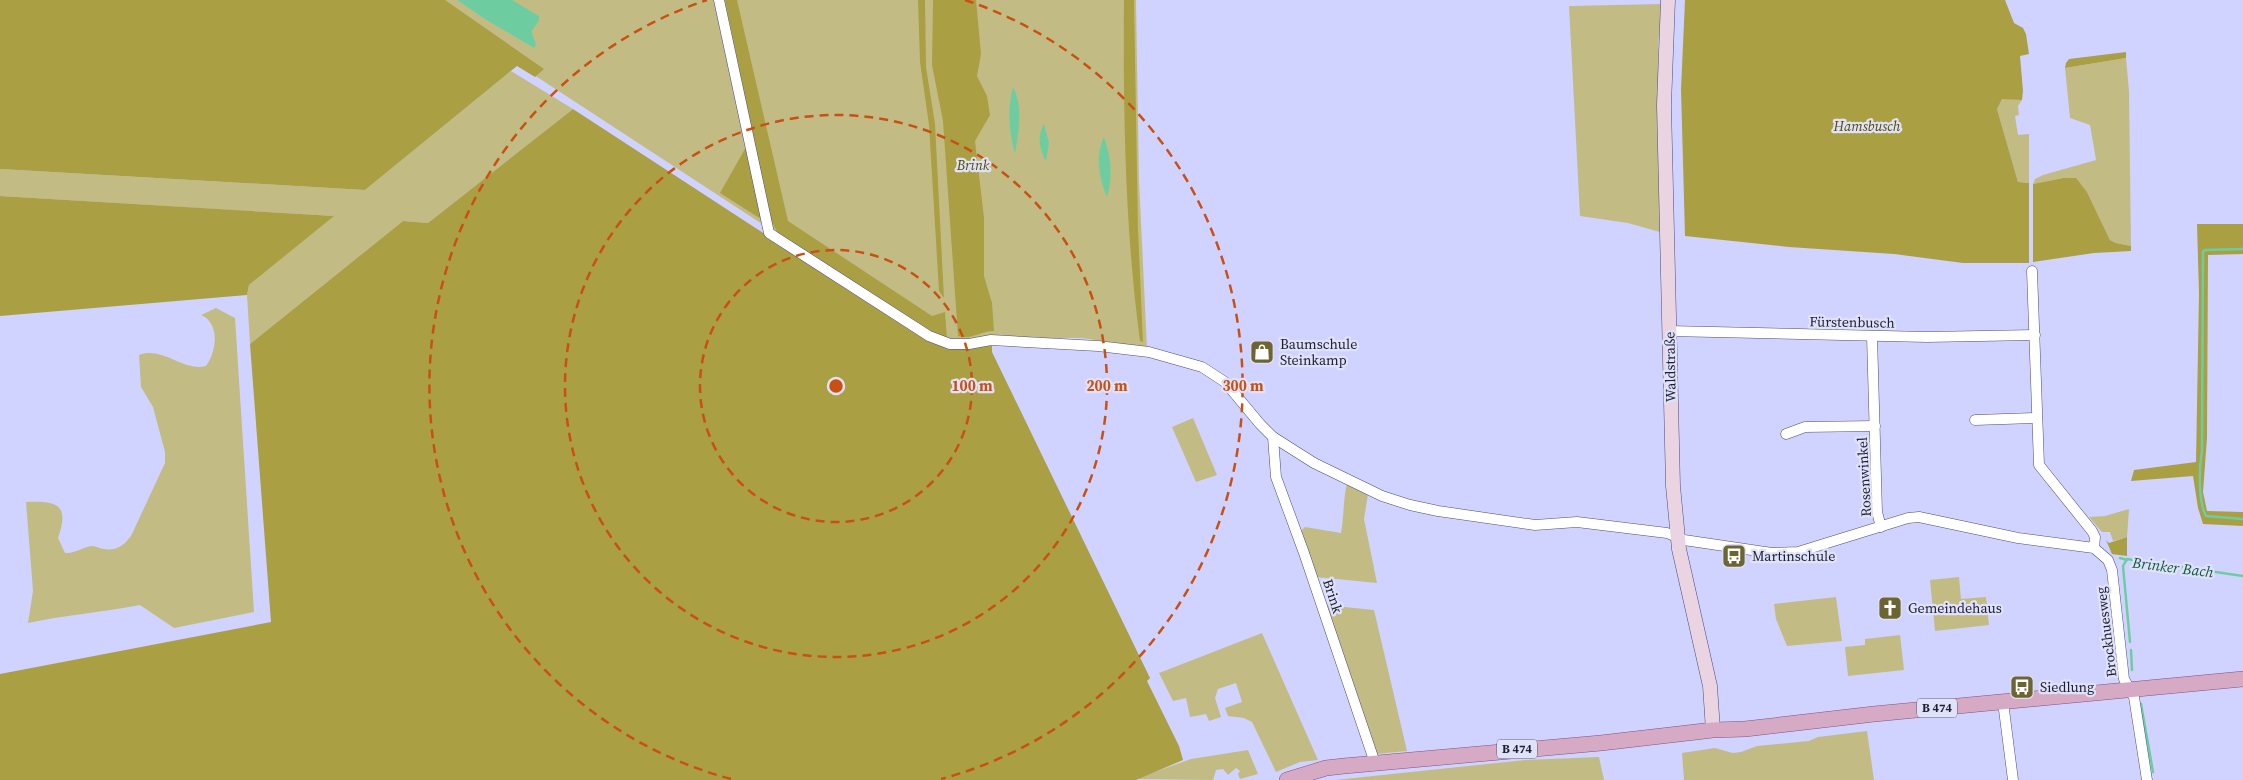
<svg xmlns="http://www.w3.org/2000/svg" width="2243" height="780" viewBox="0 0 2243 780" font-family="'Source Serif 4',serif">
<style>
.green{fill:#c2bc84}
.forest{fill:#ab9f44}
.water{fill:#6dcda1}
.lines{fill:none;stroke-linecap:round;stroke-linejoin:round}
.stream{stroke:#6dcda1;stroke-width:2.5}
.street-casing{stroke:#4c4c7b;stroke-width:11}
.secondary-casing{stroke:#4c4c7b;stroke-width:15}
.primary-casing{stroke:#835379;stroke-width:16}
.street{stroke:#fff;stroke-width:10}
.secondary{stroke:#ead4e2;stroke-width:14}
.primary{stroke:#d6a9c5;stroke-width:15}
.ring{fill:none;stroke:#ca5012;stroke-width:2.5;stroke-dasharray:9 6}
.labels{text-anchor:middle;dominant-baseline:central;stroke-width:4.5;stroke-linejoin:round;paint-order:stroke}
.shield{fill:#e0e2f9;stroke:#58596e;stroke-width:1}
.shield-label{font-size:12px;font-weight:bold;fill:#1d1e32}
.park-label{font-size:14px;font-style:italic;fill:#524a00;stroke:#e0e2f9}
.street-label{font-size:14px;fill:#1d1e32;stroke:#e0e2f9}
.poi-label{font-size:14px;fill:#1d1e32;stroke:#e0e2f9;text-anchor:start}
.water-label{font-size:15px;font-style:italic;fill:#0a593c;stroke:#e0e2f9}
.centre{fill:#ca5012;stroke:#e0e2f9;stroke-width:2.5}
.ring-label{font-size:15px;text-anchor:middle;font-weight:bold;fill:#ca5012;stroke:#e0e2f9;stroke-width:4.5;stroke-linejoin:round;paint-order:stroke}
</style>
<rect width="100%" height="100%" fill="#d0d3ff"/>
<g class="green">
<polygon points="419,0 1136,0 1139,180 1147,348 1082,338 1009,338 943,342"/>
<polygon points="1662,4 1658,46 1660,232 1628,223 1580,216 1569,6"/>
<polygon points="2126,58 2129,91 2131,246 2116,243 2110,240 2087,192 2076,179 2063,178 2033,184 2035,179 2043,175 2096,160 2090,125 2070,118 2065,68"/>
<polygon points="511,71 573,109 428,223 403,221 250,344 247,295 249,285 333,216 0,196 0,169 365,190"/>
<polygon points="2002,98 2022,100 2018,106 2019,115 2015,116 2018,135 2029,134 2029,183 2018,182 1997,109"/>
<path d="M 216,308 L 235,318 L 254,612 L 174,628 L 140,605 C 103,612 65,615 28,623 L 33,591 L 26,502 C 57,501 70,504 58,538 L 65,553 C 75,554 82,547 92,546 C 96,546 100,549 104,549 C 117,551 124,545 131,536 L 165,463 L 165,452 L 153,407 L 141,387 L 139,355 C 163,346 183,372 206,366 C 217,351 220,323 201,315 Z"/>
<polygon points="1193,418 1217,475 1196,482 1172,427"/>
<path d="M 1347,483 L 1368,494 L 1364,519 L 1377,583 L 1316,577 L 1301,531 L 1305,527 L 1341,533 C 1344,516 1343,501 1347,483 Z"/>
<polygon points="2129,509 2127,537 2113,541 2110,532 2102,532 2089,517 2105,516"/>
<polygon points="1959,577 1961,599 1986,597 1989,625 1935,631 1930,580"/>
<polygon points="1836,597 1842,641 1787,646 1776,619 1774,604"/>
<polygon points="1325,605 1374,610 1407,751 1376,754"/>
<polygon points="1262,633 1318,760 1300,762 1276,772 1252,722 1244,718 1228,716 1225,708 1242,702 1236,683 1218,689 1215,698 1221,717 1209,721 1206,714 1190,717 1186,698 1173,701 1159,673"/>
<polygon points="1900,635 1904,670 1848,676 1845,647 1865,645 1865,639"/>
<polygon points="1867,731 1874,780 1684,780 1682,753 1715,748 1733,753 1741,752 1757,746 1809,741 1818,737"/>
<polygon points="1248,750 1258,774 1240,779 1238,774 1240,771 1236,768 1228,775 1223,769 1216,770 1213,780 1135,779 1191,759"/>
<polygon points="1599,757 1604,780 1335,780 1525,760"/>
</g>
<g class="forest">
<polygon points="0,0 445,0 544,69 535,77 517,66 365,190 0,169"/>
<polygon points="725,0 737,0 788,221 932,316 945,312 947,339 932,334 778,234 770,218"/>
<polygon points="918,0 925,0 926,67 935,124 944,298 939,291 929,125 920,62"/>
<path d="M 933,0 L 976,0 L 981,54 L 977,76 L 987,96 L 990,115 L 975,141 L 984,218 L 984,276 L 992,303 L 994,331 C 978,331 975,340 958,336 L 943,121 L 932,65 Z"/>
<path d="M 1124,0 L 1134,0 L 1138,229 L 1143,342 L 1140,341 C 1125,229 1123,113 1124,0 Z"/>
<polygon points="1685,0 2005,0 2014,23 2023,28 2026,34 2029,54 2020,56 2023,91 2022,100 2002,99 1997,109 2018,182 2029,183 2029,263 1963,263 1894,254 1789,247 1685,236 1681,89"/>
<polygon points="2126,52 2126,58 2065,68 2066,63 2069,59"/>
<polygon points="573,109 932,343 957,349 992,345 992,352 1150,678 1147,681 1179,746 1183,760 1136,780 0,780 0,674 271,622 250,344 403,221 428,223"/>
<polygon points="746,147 761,219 720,193"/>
<polygon points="2063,178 2076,178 2087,192 2110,240 2116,243 2131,246 2131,251 2094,253 2033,262 2033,184"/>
<polygon points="0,196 334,216 249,285 247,295 0,316"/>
<polygon points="2197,224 2243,224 2243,254 2208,255 2207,438 2203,492 2207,511 2243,512 2243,526 2203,524 2198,508 2193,476 2131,481 2134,470 2196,462 2199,293"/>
<polygon points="2127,537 2127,556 2112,554 2106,540 2109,543"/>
</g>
<g class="water">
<path d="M 457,0 L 512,0 L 539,16 L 539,21 C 528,35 532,30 536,45 L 534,48 L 485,19 Z"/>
<path d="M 1013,87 C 1024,107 1018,134 1015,154 C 1009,133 1007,109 1013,87 Z"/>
<path d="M 1044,124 L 1049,143 L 1046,161 C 1039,150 1037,135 1044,124 Z"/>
<path d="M 1104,137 C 1111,157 1113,177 1107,197 C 1099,178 1095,156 1104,137 Z"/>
</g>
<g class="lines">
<g class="stream">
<path d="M 2243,249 L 2205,250 L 2203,252 L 2202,451 C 2199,468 2198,501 2206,516 L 2243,519"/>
<polyline points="2120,558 2127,560"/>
<polyline points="2130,642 2123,566 2127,559 2243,576"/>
<polyline points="2131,650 2132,670"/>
<polyline points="2141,704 2153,772"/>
</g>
<g class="street-casing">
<g id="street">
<polyline points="719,0 769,233 929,336 950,344 969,344 991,340 1098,346 1149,352 1202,367 1225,382 1260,424 1273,437 1314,463 1382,496 1410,505 1438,511 1535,525 1577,522 1667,533 1684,540 1772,553 1798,552 1908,518 1919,517 2018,538 2094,548 2108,560 2112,570 2124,679 2134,697 2147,780"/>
<polyline points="2032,271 2039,465 2092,531 2095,537 2094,548"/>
<polyline points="1669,331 1927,337 2035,335"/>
<polyline points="1872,336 1877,512 1881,527"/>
<polyline points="1975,420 2037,418"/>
<polyline points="1786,434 1805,427 1875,426"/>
<polyline points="1273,437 1276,477 1304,553 1375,763"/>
<polyline points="2003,702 2013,780"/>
</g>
</g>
<g class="secondary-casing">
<polyline id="secondary" points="1668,0 1664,105 1673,486 1679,549 1710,686 1713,730"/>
</g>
<g class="primary-casing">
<polyline id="primary" points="1287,780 1326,768 1344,766 1601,743 1713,730 1745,729 1874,714 2243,679"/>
</g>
<use href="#street" class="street"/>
<use href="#secondary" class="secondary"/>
<use href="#primary" class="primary"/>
</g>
<g class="ring">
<circle cx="836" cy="386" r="136"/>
<circle cx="836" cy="386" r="271"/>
<path d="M731 779A407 407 0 0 1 707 0M965 0A407 407 0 0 1 941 779"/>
</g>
<defs>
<g id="shop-square" transform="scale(1.25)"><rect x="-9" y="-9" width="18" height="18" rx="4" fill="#6c6532" stroke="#e0e2f9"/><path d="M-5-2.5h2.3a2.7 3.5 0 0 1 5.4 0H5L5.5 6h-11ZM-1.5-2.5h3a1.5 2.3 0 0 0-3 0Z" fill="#fff"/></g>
<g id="bus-square" transform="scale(1.25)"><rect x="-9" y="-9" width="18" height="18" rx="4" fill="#6c6532" stroke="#e0e2f9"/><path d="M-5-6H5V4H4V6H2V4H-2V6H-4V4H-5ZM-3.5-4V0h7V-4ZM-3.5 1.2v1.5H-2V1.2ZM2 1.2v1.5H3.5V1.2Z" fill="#fff"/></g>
<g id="church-square" transform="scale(1.25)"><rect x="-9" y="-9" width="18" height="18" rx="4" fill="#6c6532" stroke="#e0e2f9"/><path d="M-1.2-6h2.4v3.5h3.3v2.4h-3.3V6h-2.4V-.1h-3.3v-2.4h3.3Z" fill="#fff"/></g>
</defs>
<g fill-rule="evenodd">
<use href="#shop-square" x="1262" y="352"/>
<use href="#bus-square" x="1734" y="556"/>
<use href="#church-square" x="1890" y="608"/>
<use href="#bus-square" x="2022" y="687"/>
</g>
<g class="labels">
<g class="shield">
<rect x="1917" y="698.5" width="40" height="19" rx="4"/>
<rect x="1497" y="739.5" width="40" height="19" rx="4"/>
</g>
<g class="shield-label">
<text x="1937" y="708">B 474</text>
<text x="1517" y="749">B 474</text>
</g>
<g class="park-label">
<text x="1867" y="126">Hamsbusch</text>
<text x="973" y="165">Brink</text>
</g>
<g class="street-label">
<text transform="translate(1852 322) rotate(1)">Fürstenbusch</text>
<text transform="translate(1670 367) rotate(-91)">Waldstraße</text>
<text transform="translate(1864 477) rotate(-93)">Rosenwinkel</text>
<text transform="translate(1333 596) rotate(72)">Brink</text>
<text transform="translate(2106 632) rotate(-97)">Brockhuesweg</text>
</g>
<g class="poi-label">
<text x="1280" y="344">Baumschule<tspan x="1280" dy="16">Steinkamp</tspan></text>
<text x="1752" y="556">Martinschule</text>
<text x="1908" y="608">Gemeindehaus</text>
<text x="2040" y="687">Siedlung</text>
</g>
<g class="water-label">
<text transform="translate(2173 567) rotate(7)">Brinker Bach</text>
</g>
</g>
<circle cx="836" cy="386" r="8" class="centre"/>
<g class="ring-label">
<text x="972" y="391">100 m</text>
<text x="1107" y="391">200 m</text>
<text x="1243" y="391">300 m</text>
</g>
</svg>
